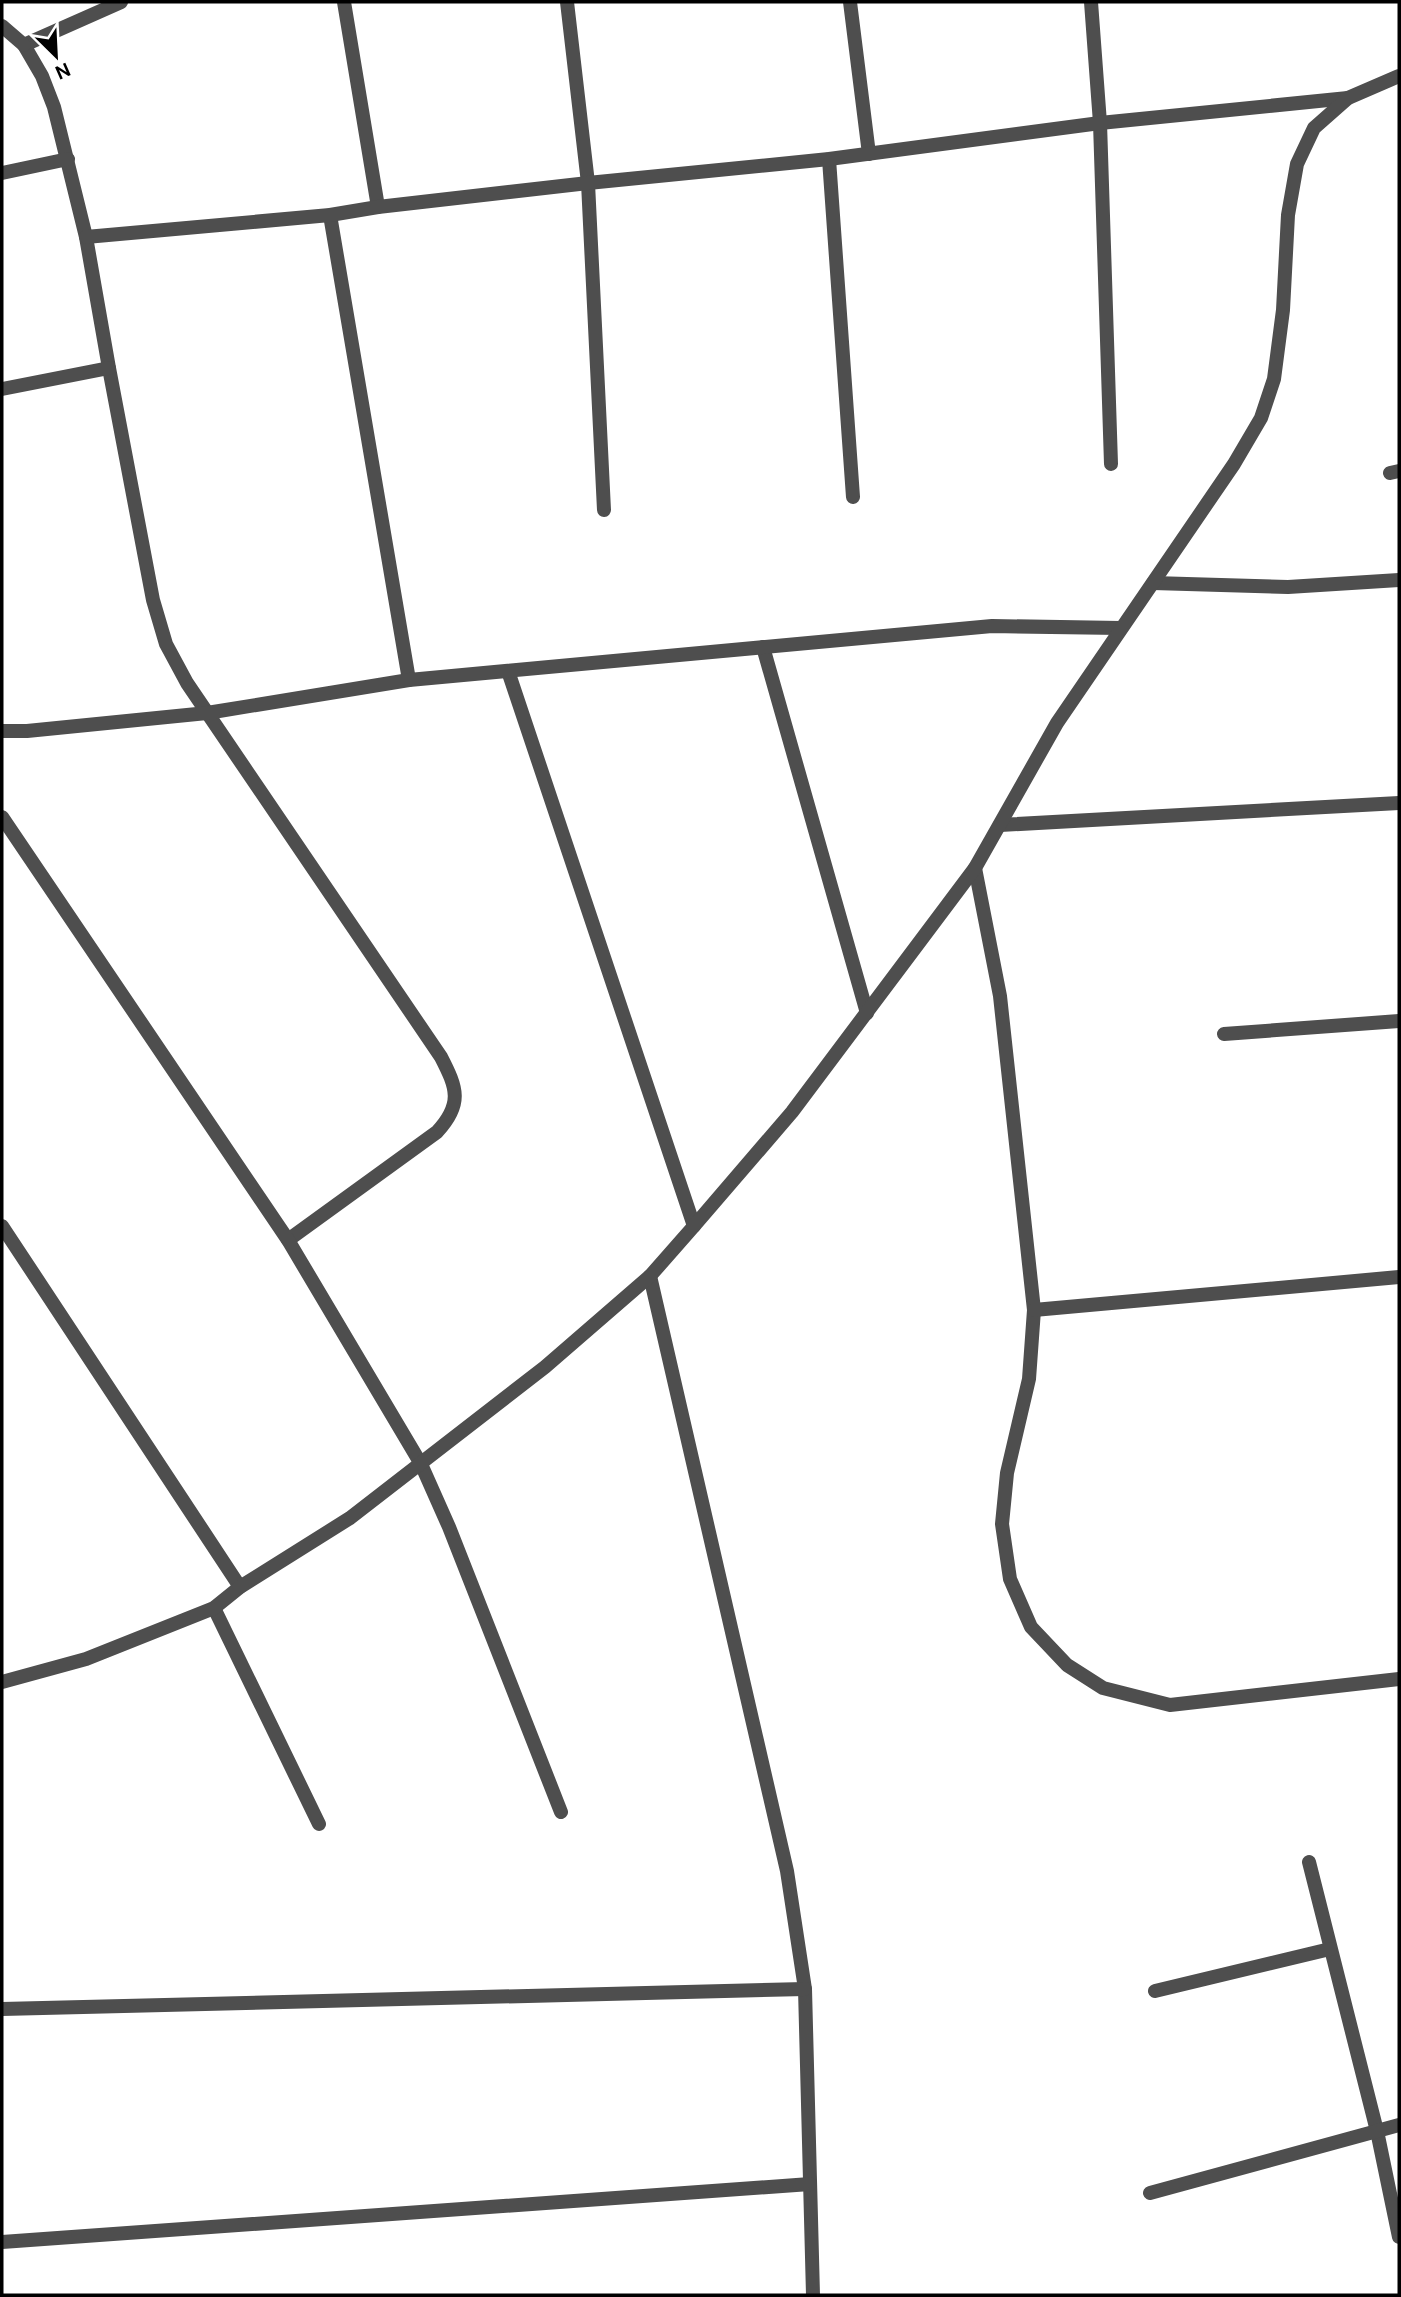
<svg xmlns="http://www.w3.org/2000/svg" width="1401" height="2297" viewBox="0 0 1401 2297" font-family="'DM Sans',sans-serif">
<style>
.lines{fill:none;stroke-linecap:round;stroke-linejoin:round}
.minor{stroke:#4e4e4e;stroke-width:14}
</style>
<rect width="100%" height="100%" fill="#fff"/>
<g class="lines">
<g class="minor">
<path d="M 121,2 L 24,45 L 42,76 L 54,107 L 86,237 L 109,368 L 153,600 L 166,644 L 187,683 L 441,1057 C 457,1088 463,1104 437,1132 L 288,1240"/>
<polyline points="344,2 378,207"/>
<polyline points="567,2 588,183 604,510"/>
<polyline points="850,2 869,154"/>
<polyline points="1091,2 1100,123 1111,464"/>
<polyline points="2,26 24,45"/>
<polyline points="829,159 853,497"/>
<polyline points="2,173 68,159"/>
<polyline points="330,215 409,680"/>
<polyline points="86,237 330,215 378,207 588,183 829,159 1100,123 1348,98"/>
<polyline points="2,389 109,368"/>
<polyline points="1390,473 1399,471"/>
<polyline points="1153,583 1288,587 1399,580"/>
<polyline points="763,647 867,1013"/>
<polyline points="508,671 694,1226"/>
<polyline points="2,731 27,731 207,713 409,680 992,626 1120,628"/>
<polyline points="2,817 288,1240 421,1464 449,1527 561,1812"/>
<polyline points="1000,825 1399,803"/>
<polyline points="975,868 1000,996 1034,1310 1029,1379 1007,1473 1002,1524 1010,1579 1031,1627 1067,1665 1103,1688 1170,1705 1399,1679"/>
<polyline points="1224,1034 1399,1021"/>
<polyline points="2,1226 240,1587"/>
<polyline points="650,1276 787,1871 805,1989 813,2295"/>
<polyline points="1034,1310 1399,1277"/>
<polyline points="214,1608 319,1824"/>
<polyline points="2,1682 86,1659 214,1608 240,1587 350,1518 545,1367 650,1276 694,1226 792,1112 975,868 1057,723 1234,464 1261,418 1274,379 1283,310 1288,215 1297,164 1314,128 1348,98 1399,76"/>
<polyline points="1309,1862 1377,2131 1399,2237"/>
<polyline points="1155,1991 1330,1949"/>
<polyline points="2,2009 805,1989"/>
<polyline points="1150,2193 1399,2125"/>
<polyline points="2,2242 810,2184"/>
</g>
</g>
<rect width="1401" height="2297" fill="none" stroke="#000000" stroke-width="7"/>
<g transform="translate(56 56) rotate(156)" stroke="#ffffff" stroke-width="5" paint-order="stroke">
<path d="M0-5L12 26L0 18L-12 26Z" fill="#000000"/>
<text y="-10" font-size="19" font-weight="bold" text-anchor="middle" fill="#000000">N</text>
</g>
</svg>
